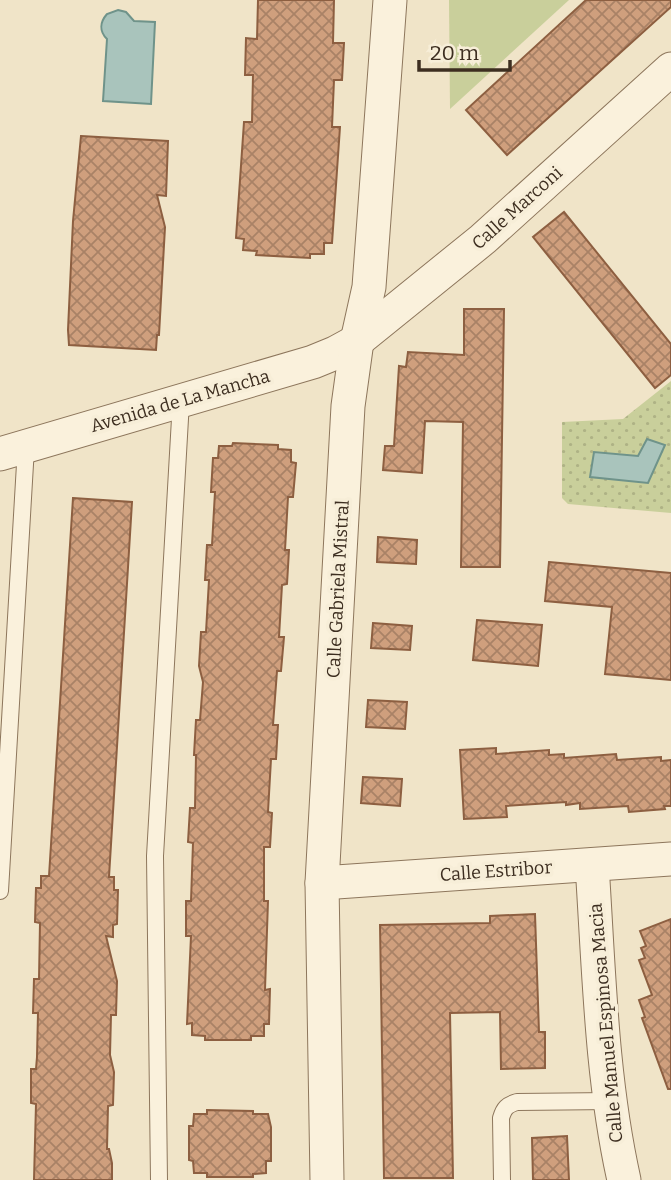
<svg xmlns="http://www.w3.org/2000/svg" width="671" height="1180" viewBox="0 0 671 1180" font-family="Bitter,serif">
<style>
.grass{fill:#c9cf9b}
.park{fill:url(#park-dots)}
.water{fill:#a9c4bc;stroke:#6f938a;stroke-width:2}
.building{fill:url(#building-cross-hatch);stroke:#8d5f41;stroke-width:2}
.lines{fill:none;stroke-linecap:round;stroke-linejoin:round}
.lane-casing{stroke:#8d765c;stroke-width:18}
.street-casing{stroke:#8d765c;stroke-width:35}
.lane{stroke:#faf1dc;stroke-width:16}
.street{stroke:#faf1dc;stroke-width:33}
.labels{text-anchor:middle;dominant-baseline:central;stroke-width:7;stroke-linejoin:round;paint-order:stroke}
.street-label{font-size:18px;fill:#3d2e20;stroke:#f7eed8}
</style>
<defs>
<pattern id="park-dots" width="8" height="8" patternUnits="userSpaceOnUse" patternTransform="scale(1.75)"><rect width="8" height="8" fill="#c9cf9b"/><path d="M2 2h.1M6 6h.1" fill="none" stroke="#aeb285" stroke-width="1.8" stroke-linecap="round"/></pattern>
<pattern id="building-cross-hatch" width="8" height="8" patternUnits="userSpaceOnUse" patternTransform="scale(1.75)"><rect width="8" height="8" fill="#cf9f7d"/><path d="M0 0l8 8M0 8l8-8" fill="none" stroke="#a98266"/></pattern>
</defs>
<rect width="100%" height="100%" fill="#f0e4c8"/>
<polygon class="grass" points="449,0 569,0 450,109"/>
<polygon class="park" points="671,381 671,513 568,504 562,498 562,422 623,419"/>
<g class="water">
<path d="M 118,10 L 126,12 L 134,21 L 155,22 L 151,104 L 103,101 L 107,39 C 99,31 100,22 107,14 Z"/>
<polygon points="647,439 665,445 648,483 590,477 594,452 638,456"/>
</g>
<g class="building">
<polygon points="258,0 334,0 333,43 344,43 342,80 334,80 332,127 340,127 332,243 324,243 324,254 310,254 310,258 256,255 257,251 243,250 244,239 236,238 244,122 252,122 253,75 245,75 246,38 257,39"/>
<polygon points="586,0 671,0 671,7 507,155 466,110"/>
<polygon points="81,136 168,141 166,196 157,195 165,227 159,335 157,335 156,350 69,345 68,330 73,221"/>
<polygon points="564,212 671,344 671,375 655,388 533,237"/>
<polygon points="464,309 504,309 500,567 461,567 463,422 425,421 422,473 383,470 385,446 394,446 399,366 406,367 408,352 464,355"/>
<polygon points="233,443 278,445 278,449 291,450 291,462 296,463 293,497 288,497 285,550 289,550 287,584 282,585 279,637 284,637 281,671 277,671 273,725 278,725 276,759 271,759 268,812 272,813 270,847 264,847 264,901 268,901 265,990 270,989 269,1024 264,1024 264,1036 251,1036 251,1040 205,1040 205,1036 192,1035 192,1023 187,1024 191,936 186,936 186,901 191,901 193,843 188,842 190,808 195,808 196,755 194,755 196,720 200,720 203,682 199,666 201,632 206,632 209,580 205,580 207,545 212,545 215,492 211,492 213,458 218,458 219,446 232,446"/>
<polygon points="73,498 132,502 109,877 114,877 114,890 118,890 117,924 113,925 113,937 106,936 117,981 116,1015 111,1015 110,1055 114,1072 113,1105 108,1106 107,1149 109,1149 112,1163 112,1180 34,1180 36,1104 31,1103 31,1069 36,1069 37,1057 38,1013 33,1013 34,979 39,979 40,923 35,922 36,888 41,888 41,876 49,876"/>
<polygon points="378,537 417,540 416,564 377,562"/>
<polygon points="549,562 671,573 671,680 605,674 612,607 545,601"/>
<polygon points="477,620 542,625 538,666 473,660"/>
<polygon points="373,623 412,626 410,650 371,648"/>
<polygon points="368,700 407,702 405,729 366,727"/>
<polygon points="496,748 496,754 549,750 549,755 564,754 564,758 616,754 617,760 661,757 661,761 671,760 671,806 664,806 665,809 629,812 628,806 580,809 580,803 566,805 566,802 506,806 507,817 464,819 460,750"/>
<polygon points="363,777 402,779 400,806 361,803"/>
<polygon points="535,914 539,1032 545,1032 545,1068 501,1069 500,1012 450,1013 453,1178 384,1178 380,925 490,923 490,916"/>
<polygon points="671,919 671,1089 668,1089 642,1018 645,1017 639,1000 652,995 639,960 645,958 641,948 646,946 640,931"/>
<polygon points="207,1110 253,1111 253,1114 268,1114 271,1127 271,1161 266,1161 266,1173 253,1174 253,1177 207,1177 207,1173 194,1173 193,1161 189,1160 189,1126 193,1126 194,1114 207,1114"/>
<polygon points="567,1136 569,1180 533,1180 532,1138"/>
</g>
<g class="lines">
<g class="lane-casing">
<g id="lane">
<polyline points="0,891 26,447"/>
<polyline points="159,1180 155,856 181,401"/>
<path d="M 502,1180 L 501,1118 C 504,1108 507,1105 517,1102 L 611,1101"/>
</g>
</g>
<g class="street-casing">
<g id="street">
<polyline points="0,454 313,362 335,353 357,341 483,239 671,69"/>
<path d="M 592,865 C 599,970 601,1077 624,1180"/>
<polyline points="322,883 671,859"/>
<polyline points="327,1180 322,883 348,406 357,341 369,287 390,0"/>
</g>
</g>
<use href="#lane" class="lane"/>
<use href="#street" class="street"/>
</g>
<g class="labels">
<g class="street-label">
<text transform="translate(517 208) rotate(-42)">Calle Marconi</text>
<text transform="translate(180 401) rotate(-16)">Avenida de La Mancha</text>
<text transform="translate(338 589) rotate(-87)">Calle Gabriela Mistral</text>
<text transform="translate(496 871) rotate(-4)">Calle Estribor</text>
<text transform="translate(606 1023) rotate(-95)">Calle Manuel Espinosa Macia</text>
</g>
</g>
<path d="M419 60v10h91v-10" fill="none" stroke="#3d2e20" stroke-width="3.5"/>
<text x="430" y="60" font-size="21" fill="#3d2e20" stroke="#f7eed8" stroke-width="5" paint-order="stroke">20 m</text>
</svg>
